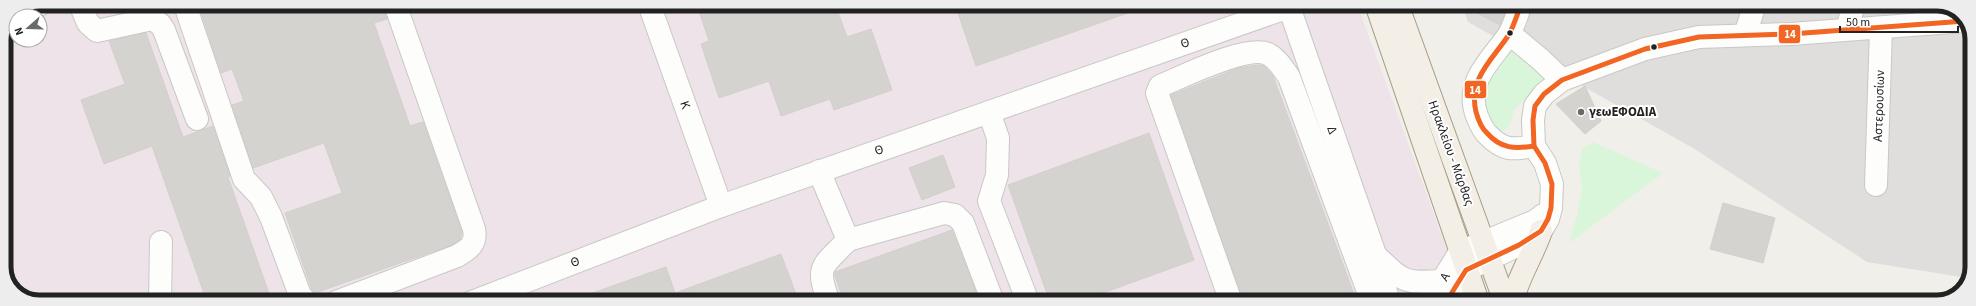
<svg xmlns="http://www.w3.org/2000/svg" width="1976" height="306" viewBox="0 0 1976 306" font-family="'Source Sans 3',sans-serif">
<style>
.residential{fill:#dfdedc}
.industrial{fill:#ede3e8;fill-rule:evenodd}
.park{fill:#d9f6db}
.building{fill:#d4d3cf;stroke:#d3d0cb}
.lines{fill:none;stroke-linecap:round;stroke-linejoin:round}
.minor-casing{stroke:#c9c8c6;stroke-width:24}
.major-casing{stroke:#a79f86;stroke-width:24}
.minor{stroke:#fdfdfc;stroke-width:22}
.major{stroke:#f3eee6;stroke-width:22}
.bus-1-casing{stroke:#fff;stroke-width:8}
.bus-1{stroke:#f26522;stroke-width:5}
.bus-dot{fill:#222;stroke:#fff;stroke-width:1.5}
.poi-dot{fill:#6a6a68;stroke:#fff;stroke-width:1.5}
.labels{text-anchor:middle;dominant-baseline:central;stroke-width:4;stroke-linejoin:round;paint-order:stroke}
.street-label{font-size:13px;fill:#222;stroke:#fff}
.poi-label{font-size:13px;font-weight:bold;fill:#222;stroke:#fff;text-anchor:start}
.rim{fill:none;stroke:#222;stroke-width:5}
.line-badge{stroke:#fff;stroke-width:1.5}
.badge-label{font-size:11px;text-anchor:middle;font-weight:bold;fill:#fff}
</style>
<rect width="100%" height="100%" fill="#f0efea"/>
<polygon class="residential" points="1462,4 1941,4 1962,15 1972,35 1972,271 1968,278 1867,262 1693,148 1468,22"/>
<path class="industrial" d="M 39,4 L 1357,4 L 1466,302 L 35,302 L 14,291 L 4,271 L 4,39 L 15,14 ZM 16,16 L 40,16 L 40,40 L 16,40 Z"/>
<g class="park">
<polygon points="1507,46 1550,78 1531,93 1514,110 1509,126 1499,134 1475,116 1481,73"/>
<polygon points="1593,142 1663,173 1569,243 1577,216 1582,190 1579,166 1582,149"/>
</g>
<g class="building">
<polygon points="225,4 382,4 387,19 374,23 410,126 423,122 462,232 460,239 452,245 423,255 315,293 312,290 285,213 342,193 324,143 253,168 232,105 244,101 232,69 221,73 201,12"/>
<polygon points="720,4 835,4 847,37 871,29 892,90 834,110 830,99 781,116 769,81 719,98 701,44 709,41 699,11"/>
<polygon points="955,4 1148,4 1148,6 976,66"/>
<polygon points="1460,4 1508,4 1500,25"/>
<polygon points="146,33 183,137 213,126 230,176 228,177 272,302 207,302 152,146 104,164 81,100 125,84 109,41"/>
<polygon points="1258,65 1264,66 1273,76 1357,302 1243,302 1171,95 1238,68"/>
<polygon points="1585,86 1601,121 1585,134 1556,104"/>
<polygon points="1149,133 1194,260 1078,302 1050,302 1008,185"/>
<polygon points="943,155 955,187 922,200 909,168"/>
<polygon points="1723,203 1775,218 1763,263 1710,249"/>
<polygon points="952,230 980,302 844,302 835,276 835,272"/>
<polygon points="781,254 799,302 573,302 573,300 666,267 675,293"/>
</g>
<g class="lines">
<g class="minor-casing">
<g id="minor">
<polyline points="80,4 88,23 97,31 152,19 160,24 164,30 197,119"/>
<polyline points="191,4 187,11 244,179 261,197 271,217 300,295 306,302"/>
<polyline points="649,4 721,206"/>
<polyline points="1288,4 1376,257 1389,302"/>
<path d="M 1521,4 C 1517,14 1514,27 1508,36 C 1491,60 1464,82 1477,116 C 1480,123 1482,129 1487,134 C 1503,151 1512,150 1534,146"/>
<polyline points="18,13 41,4"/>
<polyline points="1926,24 1926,4"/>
<polyline points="1847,29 1854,4"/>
<polyline points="1510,34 1540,59 1562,80"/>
<polyline points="1745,35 1755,4"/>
<polyline points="989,112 998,138 997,175 989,201 1028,302"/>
<polyline points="819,171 848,240 944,213 955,215 963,223 993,302"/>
<polyline points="1876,185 1881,28"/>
<path d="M 1377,257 C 1405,283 1404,283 1442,281"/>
<polyline points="160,302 161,242"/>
<path d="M 336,302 L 457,256 C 469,249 477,244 474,229 L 395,4"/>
<polyline points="472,302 721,206 1289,7"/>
<path d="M 829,302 C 815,265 822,267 848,240"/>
<path d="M 1231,302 L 1157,93 L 1160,86 C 1182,77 1247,44 1268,54 C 1278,59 1283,69 1289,77 L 1372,302"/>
<polyline points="1429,302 1460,252 1535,221 1543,215"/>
<polyline points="1446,302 1466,270 1519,245 1541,231 1548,219 1551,208 1552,184 1545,163 1534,146 1533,120 1535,106 1544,94 1562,80 1645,49 1699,37 1791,34 1965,21"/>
</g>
</g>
<g class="major-casing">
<g id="major">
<polyline points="1376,4 1478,302"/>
<polyline points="1397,4 1505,302"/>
<path d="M 1512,302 C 1518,277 1533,255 1541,231"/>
</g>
</g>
<use href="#minor" class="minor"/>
<use href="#major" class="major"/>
<g class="bus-1-casing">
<g id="bus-1">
<path d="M 1521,4 C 1517,15 1514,26 1508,36 C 1492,60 1468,79 1476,112 C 1478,119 1481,128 1487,133 C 1501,149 1515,149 1534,146"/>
<polyline points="1446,302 1466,270 1519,245 1541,231 1548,219 1551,208 1552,184 1545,163 1534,146 1533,120 1535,106 1544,94 1562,80 1645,49 1699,37 1791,34 1965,21"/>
</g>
</g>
<use href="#bus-1" class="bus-1"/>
</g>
<g class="bus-dot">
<circle cx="1510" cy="33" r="3.5"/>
<circle cx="1654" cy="47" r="3.5"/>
</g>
<circle class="poi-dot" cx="1581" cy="112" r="4"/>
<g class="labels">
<g class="street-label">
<text transform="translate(1185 43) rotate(-19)">Θ</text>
<text transform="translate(685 105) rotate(70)">Κ</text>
<text transform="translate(1879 106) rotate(-88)">Αστερουσίων</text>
<text transform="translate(1332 130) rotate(71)">Δ</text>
<text transform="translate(879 150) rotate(-19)">Θ</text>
<text transform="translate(1451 153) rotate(70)">Ηρακλείου - Μάρθας</text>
<text transform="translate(575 262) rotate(-21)">Θ</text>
<text transform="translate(1445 277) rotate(-58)">Α</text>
</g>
<g class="poi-label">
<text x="1589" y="112">γεωΕΦΟΔΙΑ</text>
</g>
</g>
<path d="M0 0H1976V306H0ZM39 11H1937A28 28 0 0 1 1965 39V267A28 28 0 0 1 1937 295H39A28 28 0 0 1 11 267V39A28 28 0 0 1 39 11Z" fill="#ededed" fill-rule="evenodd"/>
<path class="rim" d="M39 11H1937A28 28 0 0 1 1965 39V267A28 28 0 0 1 1937 295H39A28 28 0 0 1 11 267V39A28 28 0 0 1 39 11Z"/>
<g class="line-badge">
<rect x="1778" y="24" width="23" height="20" rx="4" fill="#f26522"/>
<rect x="1464" y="80" width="23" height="19" rx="4" fill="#f26522"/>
</g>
<g class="badge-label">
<text x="1790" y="38">14</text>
<text x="1475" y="94">14</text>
</g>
<g transform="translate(28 28) rotate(250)"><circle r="19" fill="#ffffff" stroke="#a7a7a7"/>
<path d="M0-3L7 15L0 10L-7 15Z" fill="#6a6a68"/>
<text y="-6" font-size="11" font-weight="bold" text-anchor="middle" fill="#222222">N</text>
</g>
<path d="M1840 26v6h118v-6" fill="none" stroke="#222222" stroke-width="2"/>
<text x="1846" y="26" font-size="12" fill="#222222" stroke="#ffffff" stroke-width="3" paint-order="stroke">50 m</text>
</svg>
